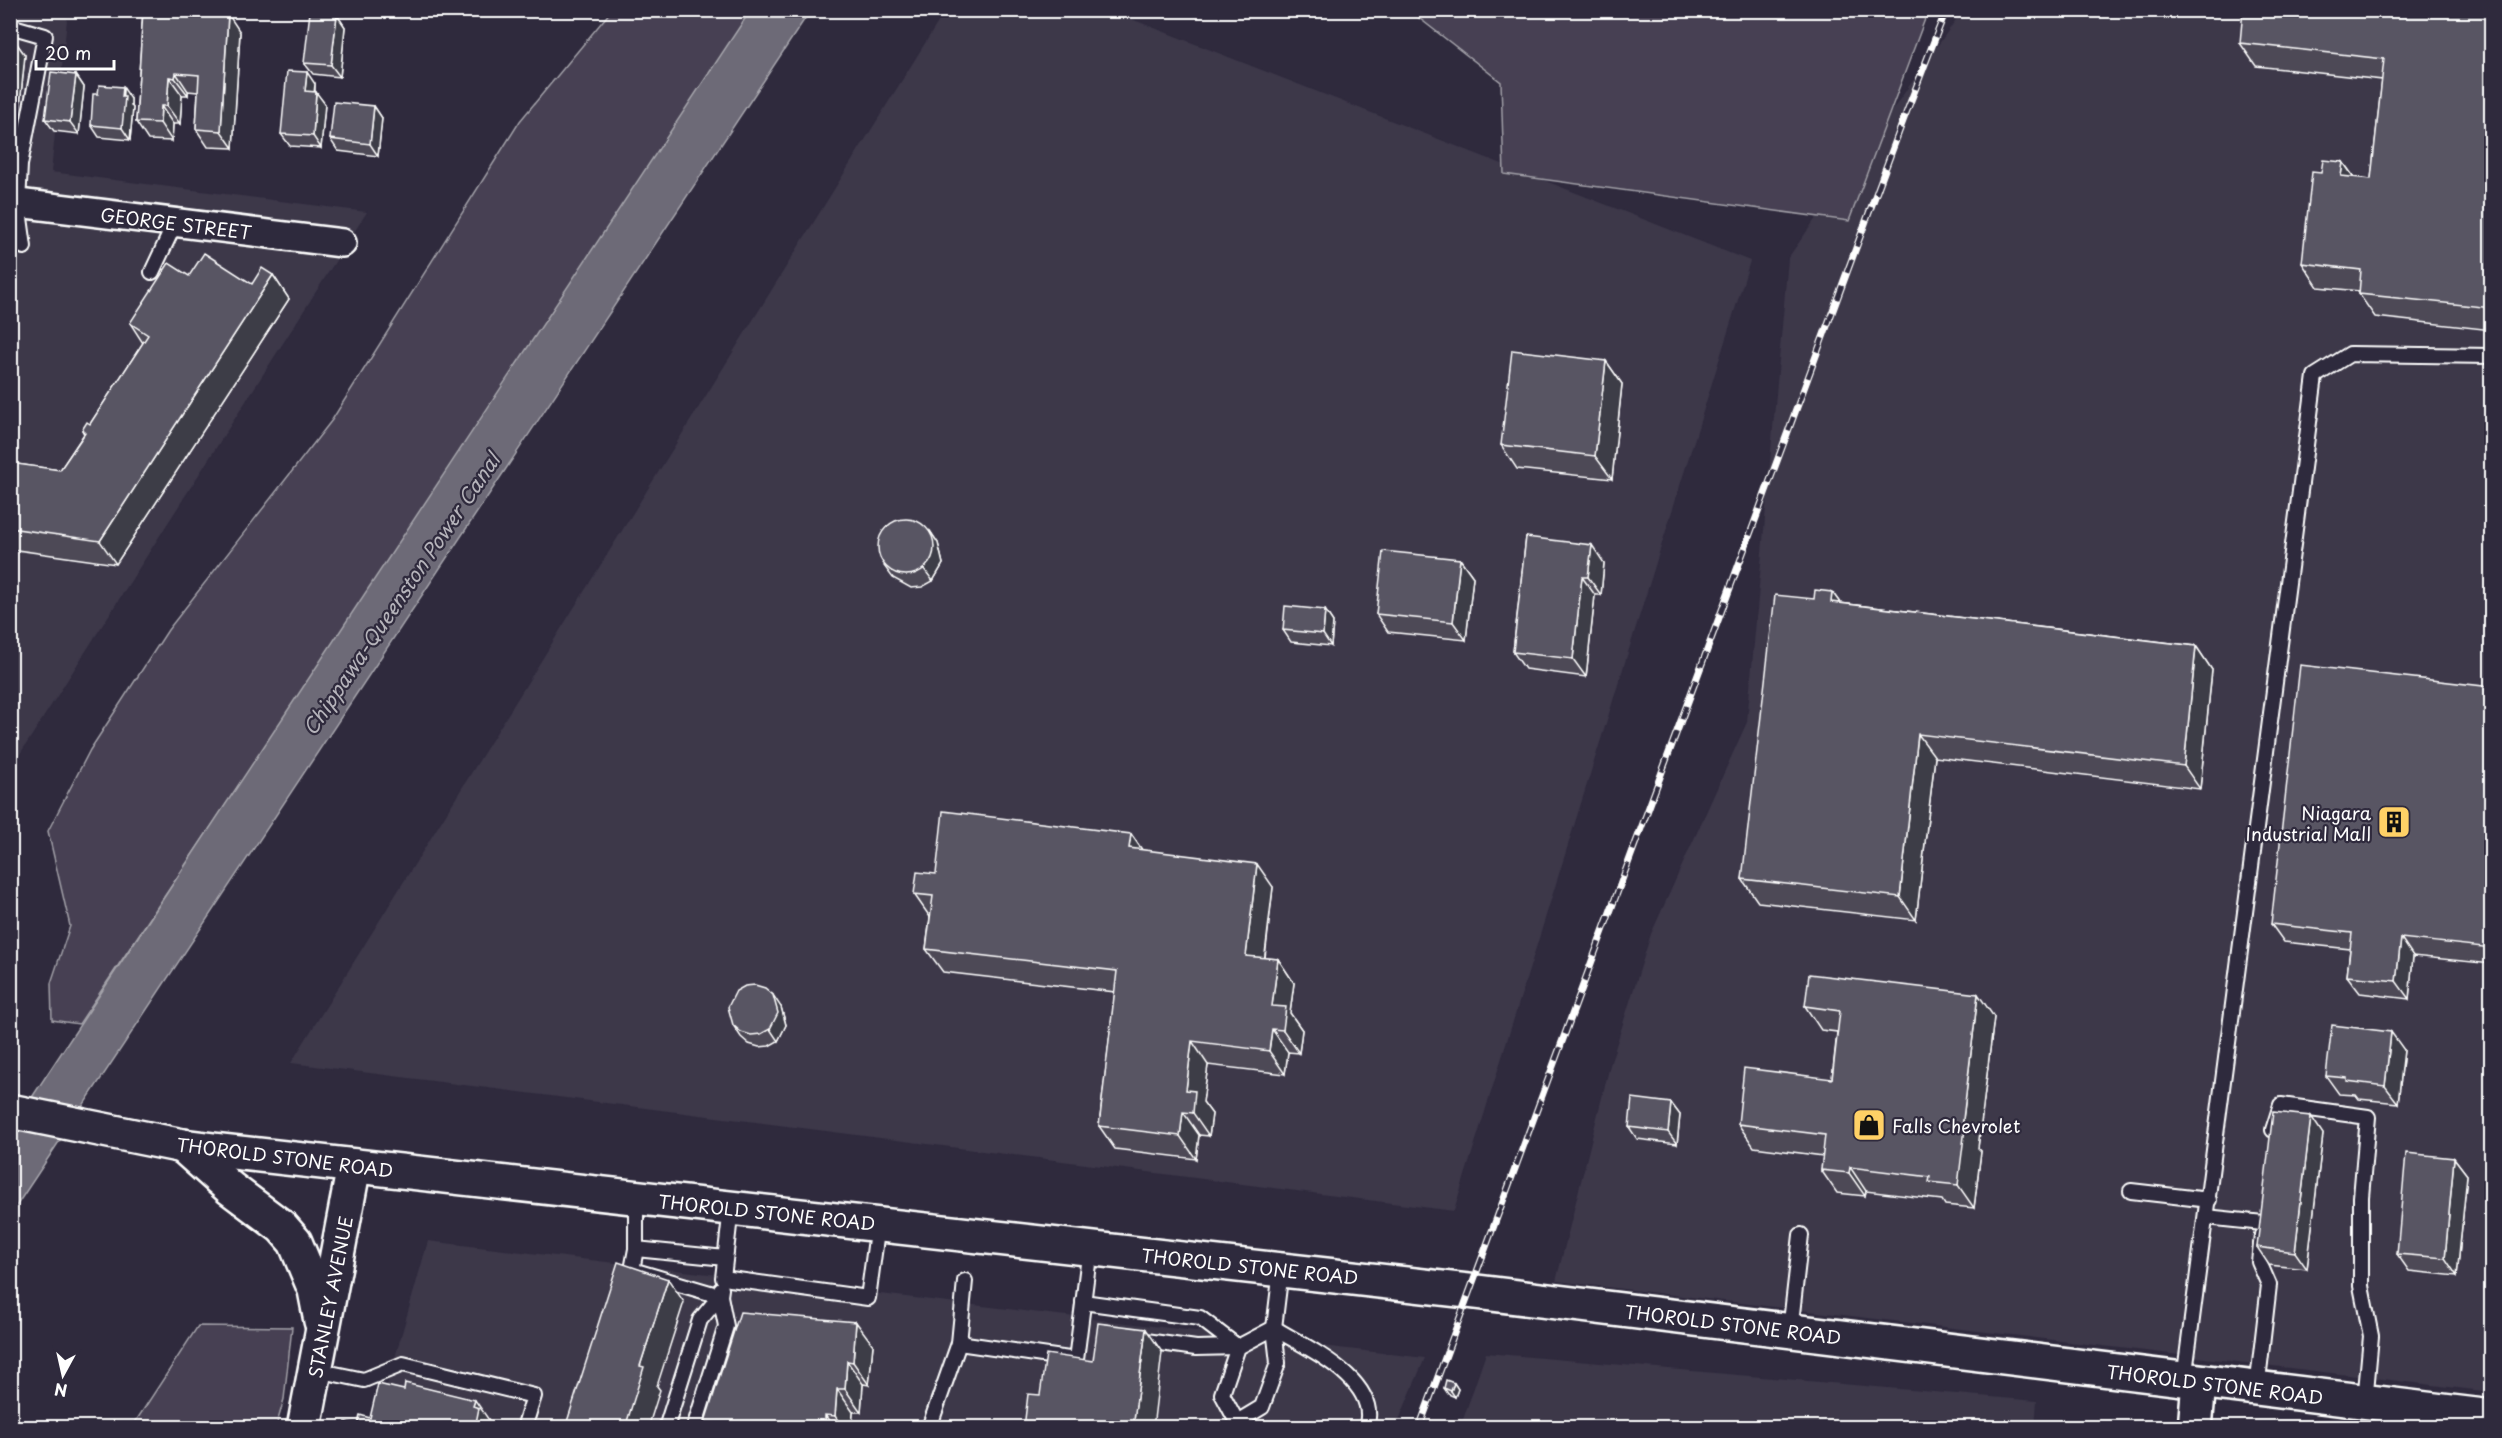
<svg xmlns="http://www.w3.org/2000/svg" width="2502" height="1438" viewBox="0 0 2502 1438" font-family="'Playpen Sans',sans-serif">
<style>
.built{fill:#3c3749}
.green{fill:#464152;stroke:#a2a0a8;stroke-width:1.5}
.water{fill:#6d6a77;stroke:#a7a6ad;stroke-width:1.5}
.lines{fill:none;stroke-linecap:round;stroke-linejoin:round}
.service-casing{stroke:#fff;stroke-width:18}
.minor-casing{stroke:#fff;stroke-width:32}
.tertiary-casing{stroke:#fff;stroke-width:38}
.secondary-casing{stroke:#fff;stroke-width:38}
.service{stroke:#2f2a3d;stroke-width:14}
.minor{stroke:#2f2a3d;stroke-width:27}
.tertiary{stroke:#2f2a3d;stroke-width:33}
.secondary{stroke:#2f2a3d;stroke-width:33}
.rail-casing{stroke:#fff;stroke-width:7}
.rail{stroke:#2f2a3d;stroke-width:4.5;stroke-dasharray:14;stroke-linecap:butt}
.wall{fill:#4d4956;stroke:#fff;stroke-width:1.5}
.shaded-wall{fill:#3e3c46;stroke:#fff;stroke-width:1.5}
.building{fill:#595564;stroke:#fff;stroke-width:1.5}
.labels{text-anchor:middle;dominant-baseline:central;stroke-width:4.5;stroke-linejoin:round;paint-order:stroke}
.street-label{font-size:18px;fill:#fff;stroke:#2f2a3d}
.poi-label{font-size:18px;fill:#fff;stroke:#2f2a3d;text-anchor:end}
.water-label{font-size:20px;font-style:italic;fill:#b6b4bb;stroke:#2f2a3d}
</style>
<rect width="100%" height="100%" fill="#2f2a3d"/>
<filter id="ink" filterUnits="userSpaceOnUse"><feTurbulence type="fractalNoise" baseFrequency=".0167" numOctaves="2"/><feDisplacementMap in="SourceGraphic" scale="12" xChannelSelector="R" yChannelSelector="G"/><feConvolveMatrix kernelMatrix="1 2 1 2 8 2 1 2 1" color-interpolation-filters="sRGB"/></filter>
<g filter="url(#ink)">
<g class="built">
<polygon points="11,11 68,11 51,172 367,212 11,768"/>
<polygon points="945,11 1111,11 1750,261 1454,1211 291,1063"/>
<polygon points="1962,11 2491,11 2491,1392 1556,1281 1610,1065 1651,934 1747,722 1788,258"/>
<polygon points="428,1241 1425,1358 1396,1427 375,1428"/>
<polygon points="1486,1353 2037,1401 2035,1428 1460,1428"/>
</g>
<g class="green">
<polygon points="611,11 757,11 79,1024 52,1020 51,983 70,926 48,831 90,750 168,630 332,420 520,121"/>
<polygon points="1410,11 1928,11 1849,221 1504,174 1501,82"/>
<polygon points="198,1326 292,1327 284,1399 276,1427 132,1427"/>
</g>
<polygon class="water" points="750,11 810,11 11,1214 11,1129"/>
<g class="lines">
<g class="service-casing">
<g id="service">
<polyline points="10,26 45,36 20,165 18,203 24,247"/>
<polyline points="152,272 175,223"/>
<polyline points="2273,1130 2281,1105 2368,1117 2361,1197 2361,1286 2371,1336 2365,1402"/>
<polyline points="2131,1191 2209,1200"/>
<polyline points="636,1197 636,1249 725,1258"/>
<polyline points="731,1208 723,1278 868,1298 878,1224"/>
<polyline points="2206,1217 2263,1223"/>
<polyline points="636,1249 632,1270 720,1296 721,1289"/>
<polyline points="965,1281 959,1343 1076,1360 1090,1248"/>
<polyline points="1083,1302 1200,1318 1238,1347"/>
<polyline points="1790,1331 1801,1235"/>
<polyline points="1139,1340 1196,1348 1238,1347"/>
<polyline points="316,1370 364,1380 403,1364 534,1396 524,1428"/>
<polyline points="2184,1380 2315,376 2350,354 2492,356"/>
<polyline points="2257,1389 2269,1285 2259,1262 2262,1235"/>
<path d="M 1237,1422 L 1222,1394 L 1238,1347 L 1274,1328 C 1306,1348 1382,1380 1366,1428"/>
<polyline points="666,1428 700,1320 720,1296"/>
<polyline points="694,1428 726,1326 720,1296"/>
<polyline points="929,1428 959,1343"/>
<polyline points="1235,1428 1237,1422 1262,1407 1278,1363 1274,1328 1281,1270"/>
</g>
</g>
<g class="minor-casing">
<polyline id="minor" points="10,202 342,243"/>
</g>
<g class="tertiary-casing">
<polyline id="tertiary" points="2195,1428 2199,1382"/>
</g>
<g class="secondary-casing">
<g id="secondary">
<polyline points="10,1111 183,1146 214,1150 1468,1291 2492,1417"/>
<polyline points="183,1146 230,1188 282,1227 295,1242 315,1290 321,1321"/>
<polyline points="304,1428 354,1166"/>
</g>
</g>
<use href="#service" class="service"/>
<use href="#minor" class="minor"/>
<use href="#tertiary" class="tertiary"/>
<use href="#secondary" class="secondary"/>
<g class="rail-casing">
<polyline id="rail" points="1419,1428 1903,121 1946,10"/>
</g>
<use href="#rail" class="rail"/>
</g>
<g class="wall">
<polygon points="143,10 240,32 233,148 208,147 196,129 198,92 188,91 188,95 182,95 180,124 173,124 172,141 148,140 136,122"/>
<polygon points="2492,10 2492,330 2375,317 2359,294 2359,291 2318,287 2302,263 2321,173 2343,162 2354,177 2371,179 2382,80 2256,66 2240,43"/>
<polygon points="337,15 345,27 340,77 313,74 304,63"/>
<polygon points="10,37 12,37 25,55 18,125 10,125"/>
<polygon points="76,75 84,87 79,134 54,131 45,119"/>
<polygon points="315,84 315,92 325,104 321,148 290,146 281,134"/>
<polygon points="131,99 131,105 133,108 130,140 99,137 91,125"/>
<polygon points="374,106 382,118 378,156 338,151 330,139"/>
<polygon points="273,275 289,299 116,564 10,549 10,463 60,470 84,434 82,430 90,424 143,343 130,323 189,276 252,284"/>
<polygon points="1606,361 1622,384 1612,479 1517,469 1501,445"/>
<polygon points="930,531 938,543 943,564 933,581 922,587 911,588 893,578 884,566"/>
<polygon points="1526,537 1604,563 1601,595 1595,595 1586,677 1525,669 1513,652"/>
<polygon points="1460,559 1473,577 1466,640 1388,632 1376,614"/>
<polygon points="1832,592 1840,603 2196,646 2212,670 2200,789 1935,757 1916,920 1758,902 1742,879 1814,599"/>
<polygon points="1325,610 1333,622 1331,646 1291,642 1283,630"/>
<polygon points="2492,687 2492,964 2413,956 2409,999 2360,993 2347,976 2350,949 2284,942 2271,924"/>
<polygon points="1131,834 1142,850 1273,887 1265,958 1278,959 1294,983 1290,1013 1302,1030 1299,1053 1288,1052 1285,1074 1208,1065 1203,1102 1212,1114 1209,1136 1199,1135 1196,1159 1115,1149 1099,1126 1115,992 943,972 926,949 930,917 914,894 936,874"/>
<polygon points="1805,1006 1994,1017 1978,1148 1981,1151 1974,1208 1945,1205 1942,1200 1866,1191 1865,1196 1837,1193 1821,1170 1823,1156 1754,1147 1738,1124 1832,1079 1837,1032 1821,1030"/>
<polygon points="781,1007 786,1025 778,1041 769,1046 759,1047 749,1044 741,1037 733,1025"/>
<polygon points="2404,1050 2398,1103 2359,1099 2356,1095 2339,1094 2326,1076"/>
<polygon points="1671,1103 1680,1115 1677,1144 1637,1139 1629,1127"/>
<polygon points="2323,1134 2307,1269 2269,1265 2257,1247"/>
<polygon points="2454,1158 2467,1175 2457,1276 2409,1271 2397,1254"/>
<polygon points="873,1345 869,1385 863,1384 861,1412 853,1412 852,1428 703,1428"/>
<polygon points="1454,1383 1458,1389 1455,1397 1448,1394 1444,1388"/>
</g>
<g class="shaded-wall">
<polygon points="228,14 240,32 233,148 221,131"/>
<polygon points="337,15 345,27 340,77 331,65"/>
<polygon points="12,37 25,55 18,125 10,115 10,58"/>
<polygon points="307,72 315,84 313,103 305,91"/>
<polygon points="176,73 188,91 188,95 175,78"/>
<polygon points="76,75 84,87 79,134 70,122"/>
<polygon points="169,77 182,95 180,124 167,106"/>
<polygon points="123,87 131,99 131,105 133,108 130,140 122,128"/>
<polygon points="316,92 325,104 321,148 313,136"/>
<polygon points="161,106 173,124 172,141 160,123"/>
<polygon points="374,106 382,118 378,156 370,144"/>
<polygon points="2343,162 2359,185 2341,176"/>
<polygon points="273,275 289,299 116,564 100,541"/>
<polygon points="1606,361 1622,384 1612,479 1595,456"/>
<polygon points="930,531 938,543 943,564 933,581 924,569"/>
<polygon points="1592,545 1604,563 1601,595 1588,577"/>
<polygon points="1460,559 1473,577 1466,640 1453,622"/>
<polygon points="1582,577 1595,595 1586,677 1573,659"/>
<polygon points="1832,592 1849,615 1831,602"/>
<polygon points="1325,610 1333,622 1331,646 1323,634"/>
<polygon points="2196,646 2212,670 2200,789 2184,766"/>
<polygon points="1918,734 1935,757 1916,920 1900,897"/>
<polygon points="1131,834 1147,857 1129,848"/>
<polygon points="1257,864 1273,887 1262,979 1246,956"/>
<polygon points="2401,938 2413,956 2409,999 2396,981"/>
<polygon points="1278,959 1294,983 1290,1013 1302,1030 1299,1053 1283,1030 1272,1006"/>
<polygon points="1978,994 1994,1017 1978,1148 1981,1151 1974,1208 1958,1185 1962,1128"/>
<polygon points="773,995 781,1007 786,1025 778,1041 770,1029"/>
<polygon points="1272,1029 1288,1052 1285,1074 1269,1051"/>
<polygon points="2391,1032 2404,1050 2398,1103 2385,1086"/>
<polygon points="1192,1041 1208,1065 1203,1102 1212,1114 1209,1136 1193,1113 1186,1090"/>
<polygon points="1671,1103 1680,1115 1677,1144 1668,1132"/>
<polygon points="1183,1112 1199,1135 1196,1159 1180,1136"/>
<polygon points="2311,1116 2323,1134 2307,1269 2295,1252"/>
<polygon points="2454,1158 2467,1175 2457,1276 2445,1258"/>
<polygon points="1850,1167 1866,1191 1865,1196 1849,1173"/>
<polygon points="668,1279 684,1302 657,1386 660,1390 648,1428 625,1428 640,1366"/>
<polygon points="856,1322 873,1345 869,1385 853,1362"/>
<polygon points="1146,1329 1162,1352 1153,1428 1133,1428"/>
<polygon points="847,1361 863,1384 861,1412 845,1389"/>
<polygon points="1454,1383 1458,1389 1455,1397 1451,1391"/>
<polygon points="837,1389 853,1412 852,1428 843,1428 835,1416"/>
<polygon points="475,1400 491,1423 493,1428 475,1428 473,1406"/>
<polygon points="825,1415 834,1428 825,1428"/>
</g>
<g class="building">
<polygon points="143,10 168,10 228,14 221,131 196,129 199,75 176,73 175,78 169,77 167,106 161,106 160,123 136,122"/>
<polygon points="2243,10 2492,10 2492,308 2359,294 2361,270 2302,263 2312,172 2321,173 2323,160 2343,162 2341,176 2371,179 2384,59 2240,43"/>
<polygon points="310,12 337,15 331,65 304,63"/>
<polygon points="10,37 12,37 10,58"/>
<polygon points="287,71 307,72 305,91 316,92 313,136 281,134"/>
<polygon points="51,72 76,75 70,122 45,119"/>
<polygon points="99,85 123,87 122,97 125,97 122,128 91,125 93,94 98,94"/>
<polygon points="334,102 374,106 370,144 330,139"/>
<polygon points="204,253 252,284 262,268 273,275 100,541 10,528 10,463 60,470 85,433 82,430 87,422 90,424 148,335 130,323 169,263 189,276"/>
<polygon points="1512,350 1606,361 1595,456 1501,445"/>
<circle cx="906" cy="547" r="28"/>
<polygon points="1526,537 1592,545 1588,577 1582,577 1573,659 1513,652"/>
<polygon points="1383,551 1460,559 1453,622 1376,614"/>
<polygon points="1815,590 1832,592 1831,602 2196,646 2184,766 1918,734 1900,897 1742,879 1775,595 1814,599"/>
<polygon points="1285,606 1325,610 1323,634 1283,630"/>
<polygon points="2300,665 2492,687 2492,948 2401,938 2396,981 2347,976 2352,933 2271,924"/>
<polygon points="943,811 1131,834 1129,848 1257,864 1246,956 1278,959 1272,1006 1286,1007 1283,1030 1272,1029 1269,1051 1192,1041 1186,1090 1195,1091 1193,1113 1183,1112 1180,1136 1099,1126 1117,971 926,949 933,896 914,894 917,872 936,874"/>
<polygon points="1809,974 1978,994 1962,1128 1965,1128 1958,1185 1929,1182 1930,1177 1850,1167 1849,1173 1821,1170 1825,1135 1738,1124 1744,1068 1832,1079 1840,1011 1805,1006"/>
<polygon points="755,985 765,988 773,995 778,1013 770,1029 761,1034 751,1035 741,1032 733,1025 728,1007 736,991 745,986"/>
<polygon points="2332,1025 2391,1032 2385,1086 2347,1081 2347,1078 2326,1076"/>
<polygon points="1632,1098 1671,1103 1668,1132 1629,1127"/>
<polygon points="2273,1112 2311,1116 2295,1252 2257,1247"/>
<polygon points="2406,1153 2454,1158 2445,1258 2397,1254"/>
<polygon points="618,1262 668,1279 640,1366 644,1367 625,1428 565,1428"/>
<polygon points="740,1312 856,1322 853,1362 847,1361 845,1389 837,1389 835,1416 825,1415 825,1428 703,1428"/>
<polygon points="1098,1323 1146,1329 1133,1428 1024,1428 1028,1394 1040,1395 1046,1354 1093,1361"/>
<polygon points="1446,1380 1454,1383 1451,1391 1444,1388"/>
<polygon points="405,1383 475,1400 473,1406 479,1408 475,1428 345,1428 346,1422 358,1425 360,1415 370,1418 378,1384 404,1390"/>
<polygon points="1950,1423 1997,1427 1997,1428 1949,1428"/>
</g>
</g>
<defs>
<g id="building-square" transform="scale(1.725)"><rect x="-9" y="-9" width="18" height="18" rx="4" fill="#ffd166" stroke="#2f2a3d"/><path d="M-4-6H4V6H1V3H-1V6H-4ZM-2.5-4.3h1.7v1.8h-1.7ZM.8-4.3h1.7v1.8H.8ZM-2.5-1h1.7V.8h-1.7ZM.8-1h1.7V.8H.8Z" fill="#111"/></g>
<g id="shop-square" transform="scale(1.725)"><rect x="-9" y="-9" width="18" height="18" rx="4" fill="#ffd166" stroke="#2f2a3d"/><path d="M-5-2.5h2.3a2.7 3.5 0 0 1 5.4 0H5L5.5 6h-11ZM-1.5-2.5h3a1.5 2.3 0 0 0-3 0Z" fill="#111"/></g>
</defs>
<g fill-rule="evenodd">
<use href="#building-square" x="2394" y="822"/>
<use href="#shop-square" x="1869" y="1125"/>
</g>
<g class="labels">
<g class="street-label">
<text transform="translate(176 223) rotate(7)">GEORGE STREET</text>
<text transform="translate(285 1157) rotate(7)">THOROLD STONE ROAD</text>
<text transform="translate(767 1212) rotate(6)">THOROLD STONE ROAD</text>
<text transform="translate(1250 1266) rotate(6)">THOROLD STONE ROAD</text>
<text transform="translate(330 1297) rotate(-79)">STANLEY AVENUE</text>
<text transform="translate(1733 1324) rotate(7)">THOROLD STONE ROAD</text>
<text transform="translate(2215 1384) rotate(7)">THOROLD STONE ROAD</text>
</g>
<g class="poi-label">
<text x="2371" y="812">Niagara<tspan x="2371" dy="21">Industrial Mall</tspan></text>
<text x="1892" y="1125" text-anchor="start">Falls Chevrolet</text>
</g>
<g class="water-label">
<text transform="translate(401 594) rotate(-56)">Chippawa-Queenston Power Canal</text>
</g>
</g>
<rect width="2502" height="1438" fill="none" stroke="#2f2a3d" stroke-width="36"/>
<rect x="18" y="18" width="2466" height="1402" fill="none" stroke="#fff" stroke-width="2" filter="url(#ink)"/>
<g transform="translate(63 1375) rotate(188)" stroke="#2f2a3d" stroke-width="4.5" paint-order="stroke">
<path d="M0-4.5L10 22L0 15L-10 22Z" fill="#ffffff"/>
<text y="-9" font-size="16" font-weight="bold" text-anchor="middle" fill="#ffffff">N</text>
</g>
<path d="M36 60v9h78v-9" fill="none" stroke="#ffffff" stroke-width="3"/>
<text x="45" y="60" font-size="18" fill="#ffffff" stroke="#2f2a3d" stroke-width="4.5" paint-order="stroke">20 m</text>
</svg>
